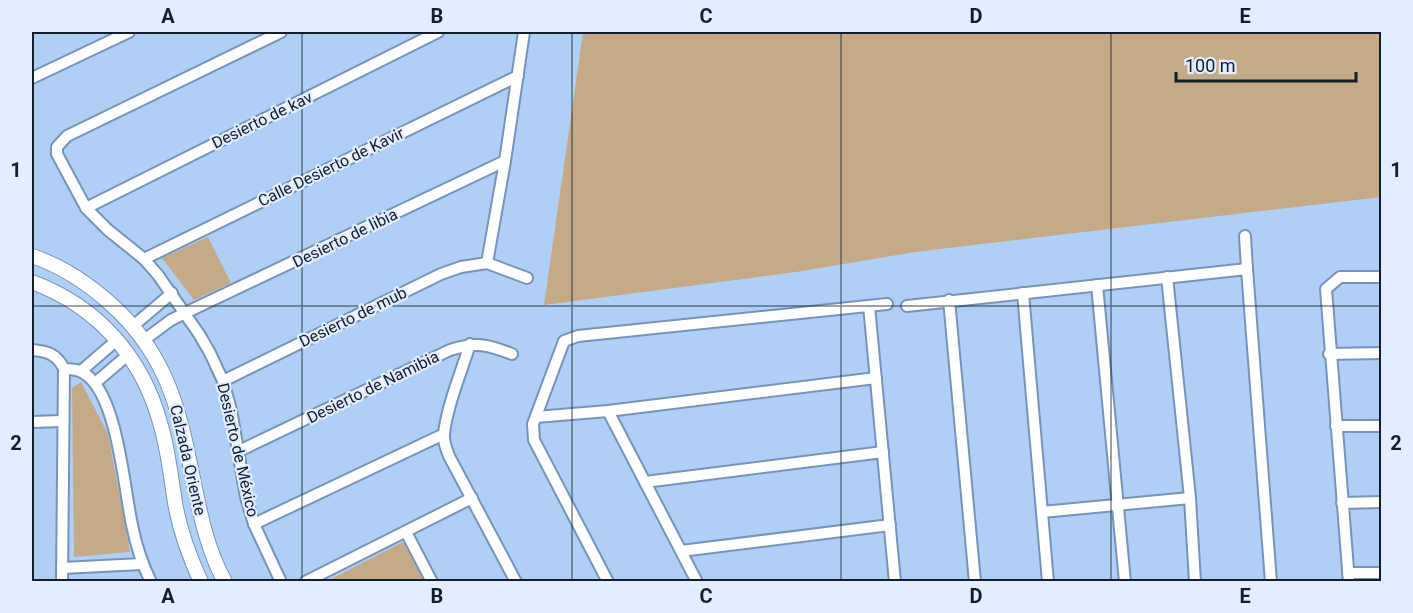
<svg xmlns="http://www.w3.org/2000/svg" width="1413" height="613" viewBox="0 0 1413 613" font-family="Roboto,sans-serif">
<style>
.green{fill:#c4aa87}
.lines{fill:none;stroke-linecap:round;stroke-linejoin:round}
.minor-casing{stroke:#7693b8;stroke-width:14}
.tertiary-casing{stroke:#7693b8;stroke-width:16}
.minor{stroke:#fff;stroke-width:10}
.tertiary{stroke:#fff;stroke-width:14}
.grid{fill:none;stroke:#121e2c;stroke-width:1.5;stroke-opacity:0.55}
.labels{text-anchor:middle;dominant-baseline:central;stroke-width:4.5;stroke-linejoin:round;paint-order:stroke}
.street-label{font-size:16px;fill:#121e2c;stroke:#e2eeff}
.neatline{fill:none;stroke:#121e2c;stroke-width:2}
.grid-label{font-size:20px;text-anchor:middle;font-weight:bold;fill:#121e2c}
</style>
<rect width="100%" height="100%" fill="#b0cff7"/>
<g class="green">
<polygon points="583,32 1381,32 1381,197 915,252 796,272 544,305"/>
<polygon points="208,237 231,283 194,300 162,258"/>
<polygon points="81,382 108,434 130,552 74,557 72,388"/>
<polygon points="403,542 424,581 327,581"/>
</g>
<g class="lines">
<g class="minor-casing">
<g id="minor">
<polyline points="281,32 67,136 57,147 57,154 86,208 108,230 144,259 158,275 199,334 210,353 223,381 231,410 246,497 254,524 281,582"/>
<polyline points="32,78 129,32"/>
<polyline points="86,208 438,32"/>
<polyline points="1245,236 1247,269"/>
<polyline points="144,259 518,76"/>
<polyline points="487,263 505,161 524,32"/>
<polyline points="1167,277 1190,498 1195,582"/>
<polyline points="1097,285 1125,582"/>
<polyline points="1023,293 1048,582"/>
<polyline points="949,300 975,582"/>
<polyline points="869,306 895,582"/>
<polyline points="907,306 1247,269 1271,582"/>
<polyline points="133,326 172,293"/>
<polyline points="144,340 171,320 185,313 505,161"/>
<path d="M 470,344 C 461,373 448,403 444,433 C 443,441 446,448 449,456 L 516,582"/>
<path d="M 32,350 C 47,351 57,354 64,369 L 62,582"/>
<polyline points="1329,354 1382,353"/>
<path d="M 64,369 C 74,369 82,370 89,377 C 118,403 124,488 132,525 C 136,545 142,564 151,582"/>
<polyline points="81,371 117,340"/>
<polyline points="223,381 441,274 461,267 487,263 527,278"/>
<polyline points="95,383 129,354"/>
<polyline points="608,411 697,582"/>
<polyline points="536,417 608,411 876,378"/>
<polyline points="32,422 62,421"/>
<polyline points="1336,426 1382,426"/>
<path d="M 239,451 L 450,350 C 477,342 486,344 512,354"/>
<polyline points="645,482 883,452"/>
<polyline points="1342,503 1382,502"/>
<polyline points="1042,512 1190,498"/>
<polyline points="254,524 444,434"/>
<polyline points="406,532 432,582"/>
<polyline points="681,551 890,525"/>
<polyline points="62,568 142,564"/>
<polyline points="1348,573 1382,573"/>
<polyline points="305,582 472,498"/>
<polyline points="608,582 534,440 533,424 564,341 578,336 887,304"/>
<polyline points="1349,582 1326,289 1340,277 1382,277"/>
</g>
</g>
<g class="tertiary-casing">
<g id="tertiary">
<path d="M 32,256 C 62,266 89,284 113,306 C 160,349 177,398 189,459 C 198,501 204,544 225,582"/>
<path d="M 32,282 C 99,307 143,358 161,426 C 169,453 171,481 176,508 C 181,534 190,558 201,582"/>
</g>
</g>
<use href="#minor" class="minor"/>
<use href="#tertiary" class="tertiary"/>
</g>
<path class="grid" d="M 302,32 L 302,582M 572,32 L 572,582M 841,32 L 841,582M 1111,32 L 1111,582M 32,306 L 1382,306"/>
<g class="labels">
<g class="street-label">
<text transform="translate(262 120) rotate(-26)">Desierto de kav</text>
<text transform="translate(331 167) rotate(-26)">Calle Desierto de Kavir</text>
<text transform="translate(345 238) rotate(-26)">Desierto de libia</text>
<text transform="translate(353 317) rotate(-26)">Desierto de mub</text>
<text transform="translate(373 387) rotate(-26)">Desierto de Namibia</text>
<text transform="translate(238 450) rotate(77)">Desierto de México</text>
<text transform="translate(188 460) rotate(77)">Calzada Oriente</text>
</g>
</g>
<rect width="1413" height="613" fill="none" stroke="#e2eeff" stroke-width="66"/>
<path d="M1176 72v9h180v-9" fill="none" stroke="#121e2c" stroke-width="3"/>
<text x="1185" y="72" font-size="18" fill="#121e2c" stroke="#e2eeff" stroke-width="4.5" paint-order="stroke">100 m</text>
<rect x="33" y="33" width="1347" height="547" class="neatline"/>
<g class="grid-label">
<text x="168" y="23">A</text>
<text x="437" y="23">B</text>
<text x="706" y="23">C</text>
<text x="976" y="23">D</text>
<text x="1245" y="23">E</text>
<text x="16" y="177">1</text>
<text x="1396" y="177">1</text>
<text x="16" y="450">2</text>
<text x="1396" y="450">2</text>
<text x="168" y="603">A</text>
<text x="437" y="603">B</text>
<text x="706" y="603">C</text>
<text x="976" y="603">D</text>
<text x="1245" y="603">E</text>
</g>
</svg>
